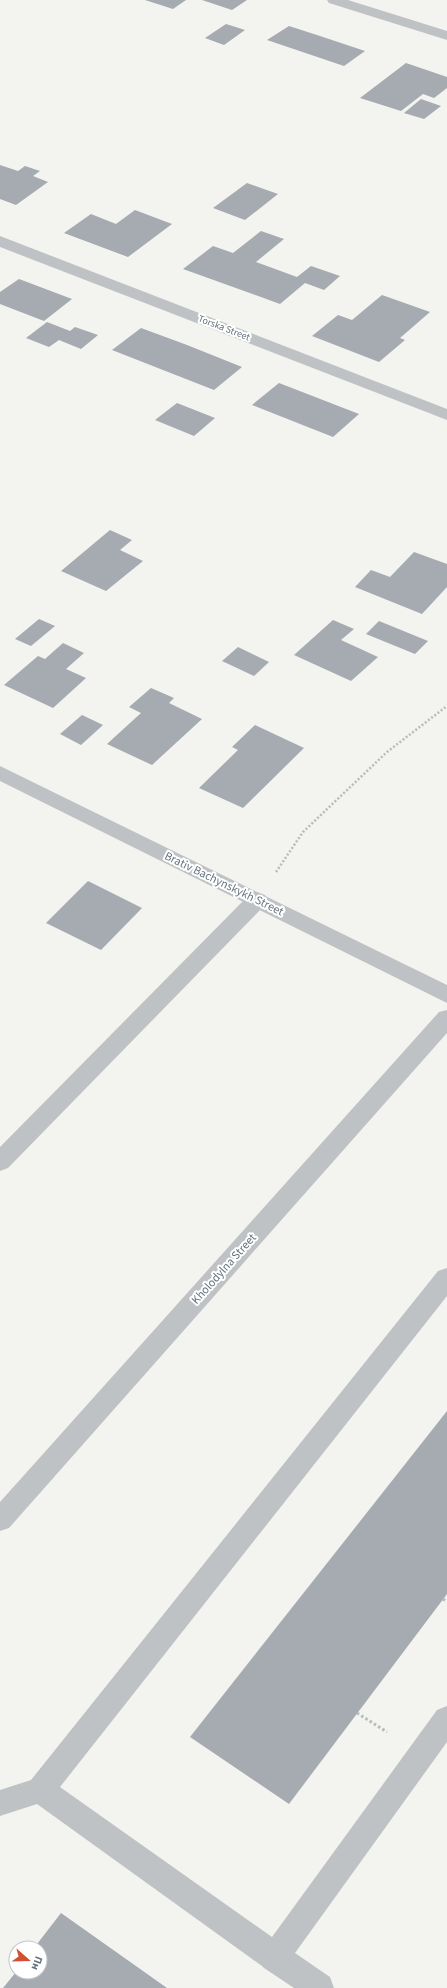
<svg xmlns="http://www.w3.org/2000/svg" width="447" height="1988" viewBox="0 0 447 1988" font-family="'Source Sans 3',sans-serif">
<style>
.building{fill:#a5abb0}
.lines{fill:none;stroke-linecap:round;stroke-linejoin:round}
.path-far1{stroke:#b8bbbc;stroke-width:2.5;stroke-dasharray:2 2;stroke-linecap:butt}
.path{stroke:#b8bbbc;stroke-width:3;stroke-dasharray:2.5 2.5;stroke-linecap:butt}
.service{fill:#bfc2c5;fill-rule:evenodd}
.minor{fill:#bfc2c5;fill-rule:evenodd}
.labels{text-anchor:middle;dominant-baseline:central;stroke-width:4;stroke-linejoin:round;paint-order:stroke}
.far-street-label{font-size:10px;fill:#65747e;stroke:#fff}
.street-label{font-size:12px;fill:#65747e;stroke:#fff}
</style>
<rect width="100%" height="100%" fill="#f3f3f0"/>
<g class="building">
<polygon points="145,0 186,0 173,9"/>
<polygon points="202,0 247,0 232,10"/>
<polygon points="226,24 245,30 224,45 205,38"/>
<polygon points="289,26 320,36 365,51 344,66 267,40"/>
<polygon points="406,63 447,77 447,88 434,98 423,94 401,111 360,98"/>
<polygon points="421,99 441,106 424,119 404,113"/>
<polygon points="0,165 18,171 25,166 40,171 33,176 48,182 16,205 0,199"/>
<polygon points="247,183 278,194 245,220 213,208"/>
<polygon points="135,210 172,224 128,257 64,233 91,214 116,224"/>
<polygon points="261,231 284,239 256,262 297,277 311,266 340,276 324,290 305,283 280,304 183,269 213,246 233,253"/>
<polygon points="19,279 72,299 44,321 0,304 0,292"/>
<polygon points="382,295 430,312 400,338 405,340 379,362 312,336 338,315 352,320"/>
<polygon points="47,322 70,331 75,327 98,335 81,349 59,340 49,347 26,338"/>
<polygon points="141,328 187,345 242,367 214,390 112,350"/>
<polygon points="279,383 359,414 333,437 252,405"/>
<polygon points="177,403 215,418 194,436 155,420"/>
<polygon points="110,530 132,540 120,550 143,561 106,591 61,571"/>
<polygon points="414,552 447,564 447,587 422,614 355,587 371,570 390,577"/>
<polygon points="39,619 55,626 31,646 15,639"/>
<polygon points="333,620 354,629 341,640 378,657 351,681 294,655"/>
<polygon points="379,621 428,641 415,654 366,634"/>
<polygon points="63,643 84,653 66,669 86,678 53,708 4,685 38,656 45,659"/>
<polygon points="238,647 269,662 254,676 222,661"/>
<polygon points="151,688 174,698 169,703 202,719 152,765 107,744 141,713 129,707"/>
<polygon points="82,715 103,725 81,745 60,734"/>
<polygon points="255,725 304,748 243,808 199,788 238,750 232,747"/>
<polygon points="88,881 142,908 101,950 46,923"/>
<polygon points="447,1411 447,1594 289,1804 190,1737"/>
<polygon points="61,1913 167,1988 3,1988 16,1972 40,1972 40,1948 34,1948"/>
</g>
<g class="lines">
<polyline class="path-far1" points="276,872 303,832 387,752 447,706"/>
<g class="path">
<polyline points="443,1599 447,1602"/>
<polyline points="357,1713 387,1732"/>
</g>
<g class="service">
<polygon points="257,892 265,895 268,900 265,905 8,1168 0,1171 0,1147 249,895"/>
<polygon points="447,1268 447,1296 60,1787 272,1937 437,1710 447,1706 447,1742 295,1953 330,1977 334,1988 294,1988 264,1968 262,1966 37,1804 0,1816 0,1790 31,1780 438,1271"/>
</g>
<g class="minor">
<polygon points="327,0 348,0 447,31 447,40 329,3"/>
<polygon points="0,236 447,409 447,420 0,247"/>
<polygon points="0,766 447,985 447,1003 0,781"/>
<polygon points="447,1010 447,1033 9,1528 0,1531 0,1502 439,1012"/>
</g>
</g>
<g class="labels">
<g class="far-street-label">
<text transform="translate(224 328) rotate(21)">Torska Street</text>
</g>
<g class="street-label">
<text transform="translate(224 884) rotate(26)">Brativ Bachynskykh Street</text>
<text transform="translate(224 1269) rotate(-48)">Kholodylna Street</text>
</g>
</g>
<g transform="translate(28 1960) rotate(110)"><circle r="19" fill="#ffffff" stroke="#c1c7cb"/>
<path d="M0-3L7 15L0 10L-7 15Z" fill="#d15032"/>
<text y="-6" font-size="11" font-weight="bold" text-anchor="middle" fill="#65747e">Пн</text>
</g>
</svg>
